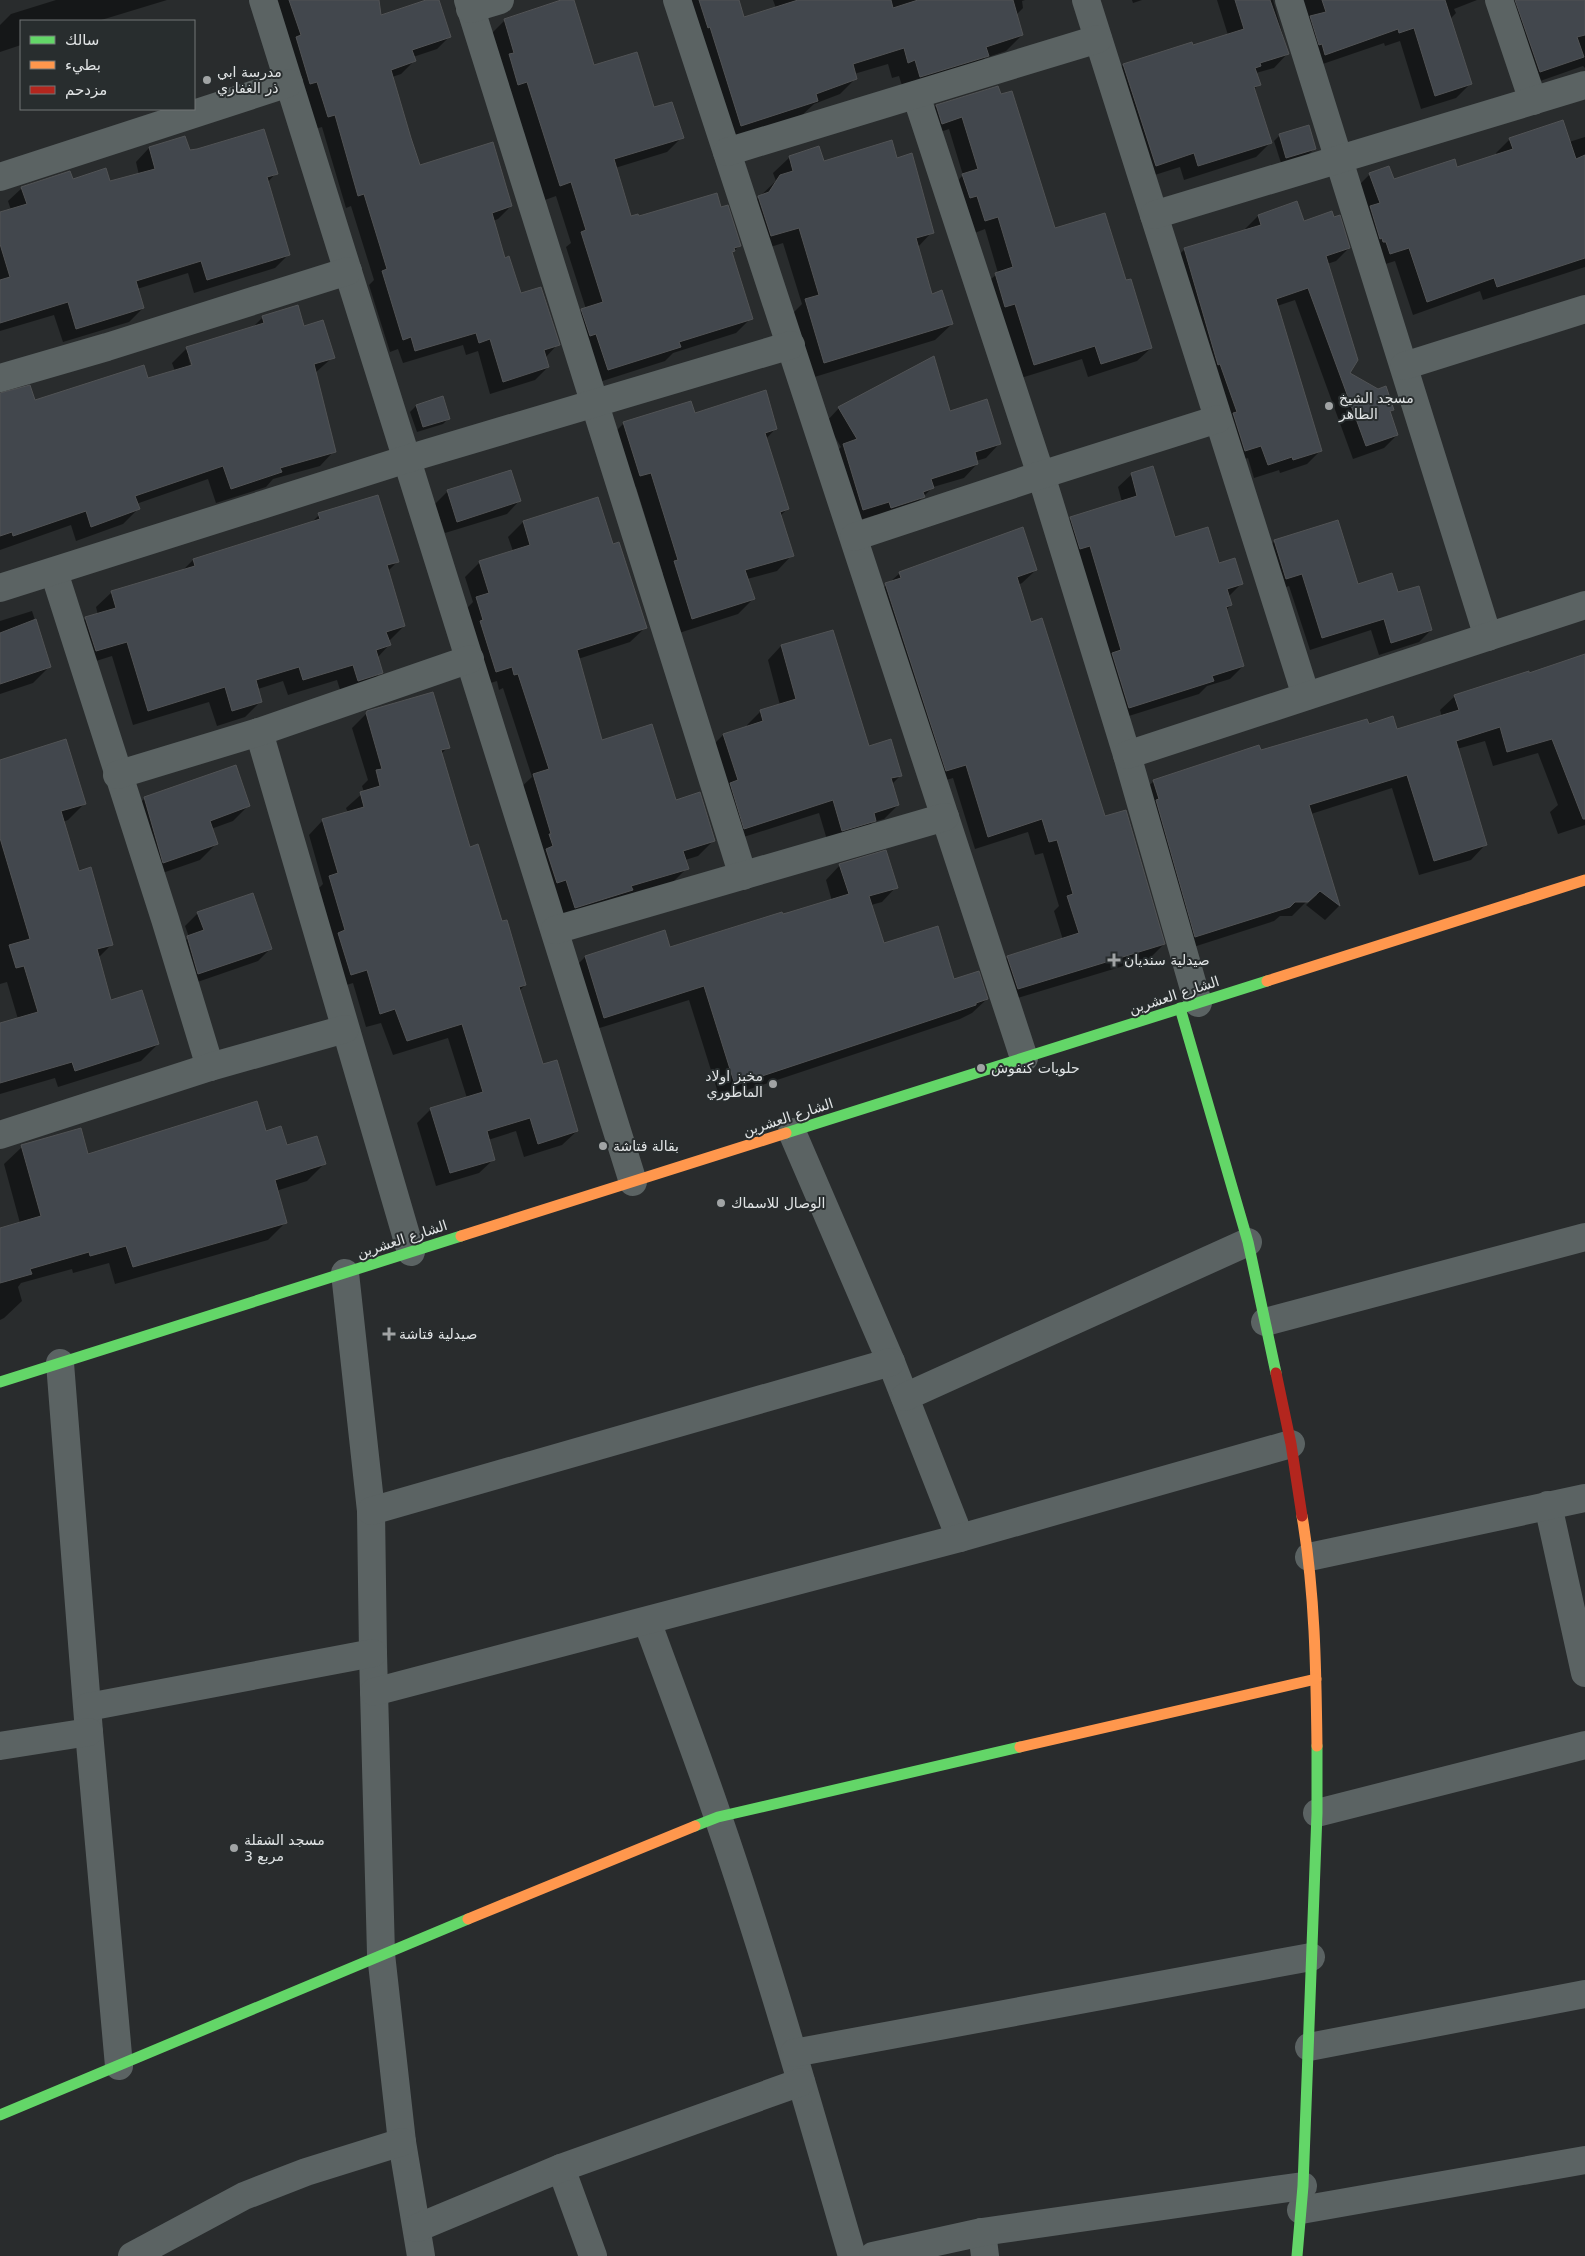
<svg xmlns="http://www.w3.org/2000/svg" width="1585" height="2256" viewBox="0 0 1585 2256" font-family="'DejaVu Sans','Noto Sans Arabic',sans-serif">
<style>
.shadow{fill:#0007;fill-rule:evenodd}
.building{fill:#42474d;stroke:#515355}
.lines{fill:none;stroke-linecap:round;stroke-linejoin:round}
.street{stroke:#5b6363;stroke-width:28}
.fast{stroke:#63d668;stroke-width:11}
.slow{stroke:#ff974d;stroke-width:11}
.jam{stroke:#b3261e;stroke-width:11}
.poi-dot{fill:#a1a4a5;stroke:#282d2e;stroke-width:2}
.labels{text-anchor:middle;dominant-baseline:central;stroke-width:4;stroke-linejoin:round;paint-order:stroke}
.poi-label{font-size:14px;fill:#e1e4e5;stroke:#282d2e;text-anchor:start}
.street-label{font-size:14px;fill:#e1e4e5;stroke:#282d2e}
</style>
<rect width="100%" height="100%" fill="#292c2d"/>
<g class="shadow">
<polygon points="56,0 167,0 98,21 21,21 21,45 0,52 0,25 11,14"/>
<polygon points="272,0 369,0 375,19 430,0 438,0 450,36 437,49 413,57 414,61 401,74 392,77 419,166 511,206 498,219 493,221 504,259 520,295 558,344 545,358 548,367 535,380 490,394 478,351 466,355 463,345 403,363 398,349 390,352 369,285 374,280 351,206 346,208 322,127 315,129"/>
<polygon points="566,0 573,0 593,67 653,109 682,137 667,152 615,168 630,217 720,209 740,245 731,254 751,318 736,333 673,353 665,361 593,384 567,325 582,310 586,309 566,247 571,243 556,196 545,200 490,35 505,20"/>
<polygon points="679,0 738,0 743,18 776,8 773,0 1025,0 1022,1 1023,8 1016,15 1022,35 1006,51 985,58 971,72 904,92 899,76 892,78 888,64 854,74 856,78 840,94 814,104 800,117 725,141"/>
<polygon points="1132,0 1142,0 1133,3"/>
<polygon points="1217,0 1273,0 1288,53 1274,68 1256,73 1259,85 1253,90 1270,143 1256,157 1184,180 1180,167 1142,179 1109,79 1123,65 1192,43 1193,46 1228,35"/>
<polygon points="1281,0 1477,0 1454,9 1456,13 1450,19 1470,84 1456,98 1421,109 1400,41 1385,46 1384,43 1311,68"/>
<polygon points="1495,0 1585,0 1585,68 1583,66 1526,86"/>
<polygon points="998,87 1054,230 1125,282 1151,348 1137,361 1088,377 1082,359 1021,378 982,287 998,273 985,229 972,234 950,189 963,175 949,129 929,136 923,119 936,106"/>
<polygon points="1280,135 1314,149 1308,155 1281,163 1274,141"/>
<polygon points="1585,137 1585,267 1483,300 1480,291 1413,315 1395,261 1376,267 1356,188 1370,174 1393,181 1456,168 1497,155 1496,153 1510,139 1569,142"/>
<polygon points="149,148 189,151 276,173 267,183 289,254 275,268 194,293 188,273 137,289 143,308 129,322 63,342 54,315 0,331 0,213 11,210 8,201 22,188 72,181 109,183 139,175 136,162"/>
<polygon points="790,157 823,163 897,160 932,232 917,248 931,295 952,324 935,340 808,379 789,317 802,304 783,243 755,252 742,213 776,181 773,173"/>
<polygon points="1258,216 1303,222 1349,248 1336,261 1327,264 1349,373 1393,409 1389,413 1397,435 1384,448 1353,459 1295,300 1277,306 1320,451 1307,464 1280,473 1279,470 1254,478 1248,458 1232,463 1171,262 1185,249 1246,231 1245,229"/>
<path d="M 263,317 L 304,328 L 333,357 L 315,373 L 334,451 L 320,466 L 273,479 L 266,487 L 216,503 L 208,479 L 136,504 L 138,509 L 123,524 L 76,541 L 71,525 L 0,550 L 0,394 L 34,402 L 147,380 L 175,371 L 172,363 L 187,348 L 251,329 ZM 188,356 L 190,356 L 195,371 L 192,371 Z"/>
<polygon points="416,406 449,418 443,424 417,432 410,412"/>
<polygon points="839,408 950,412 999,444 986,458 976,461 977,464 964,478 933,487 910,510 878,521 876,515 849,523 830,458 841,447 826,422"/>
<polygon points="694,414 776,428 766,439 787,509 780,516 792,555 777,571 747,579 753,599 738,614 676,634 659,578 663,574 636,487 625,491 609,438 624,423"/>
<polygon points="1132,474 1174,539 1218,565 1241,584 1228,597 1231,605 1226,610 1243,666 1230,679 1207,686 1199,694 1116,720 1058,532 1071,518 1122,502 1118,487"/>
<polygon points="448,491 519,501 507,514 445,533 435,504"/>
<polygon points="319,515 398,561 387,572 404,626 388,642 389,645 377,658 381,672 366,688 342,696 337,680 288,695 283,681 258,689 261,701 245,717 217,726 209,702 133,725 112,656 80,666 70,634 86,618 98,615 96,607 112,592 182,571 193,560 310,524"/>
<polygon points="523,522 612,545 646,627 630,642 578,659 602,741 675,802 713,841 698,856 685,860 687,868 672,883 560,922 518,790 532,777 503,688 499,690 497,681 481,686 462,613 473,602 465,577 480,562 513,551 508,537"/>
<polygon points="1275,541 1357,586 1397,594 1431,630 1419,642 1379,655 1371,630 1310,650 1289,586 1274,591 1262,553"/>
<polygon points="1036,570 1022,583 1018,585 1030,623 1104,818 1164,944 1150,958 1004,1002 994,971 1008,957 1063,940 1054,911 1059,906 1043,853 1035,855 1028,832 975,849 953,778 933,784 872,598 900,573"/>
<polygon points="32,611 50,666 33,683 0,694 0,621"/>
<polygon points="832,631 868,747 901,775 892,784 898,805 884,819 873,822 861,834 828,843 819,813 731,841 710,748 723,735 747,727 747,725 760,712 780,705 768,660 781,646"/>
<polygon points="1585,656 1585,825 1558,834 1550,812 1558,805 1538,753 1493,766 1485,741 1457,749 1485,845 1471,860 1419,875 1392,788 1311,814 1339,906 1325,920 1306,905 1317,895 1317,891 1292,916 1280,916 1274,921 1181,951 1139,795 1154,781 1368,726 1396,731 1442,717 1440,710 1455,696 1528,675"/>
<polygon points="366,714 448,747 441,754 469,848 525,985 519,991 542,1066 577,1131 562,1145 524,1157 516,1131 488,1140 494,1159 479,1173 436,1186 417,1123 431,1109 467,1098 448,1038 393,1055 381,1023 366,1027 353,983 337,988 316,891 323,884 309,835 323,820 348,813 346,808 364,792 362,786 368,780 352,728"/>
<polygon points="0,761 85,803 68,820 63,822 78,872 112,944 98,958 110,1001 158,1044 141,1061 58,1087 55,1078 0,1094 0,1025 18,1019 7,982 0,984"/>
<polygon points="145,798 249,805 233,821 211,829 216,844 200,860 148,878 129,814"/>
<polygon points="840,865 896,887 882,902 871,905 884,945 987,999 972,1013 960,1019 720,1099 689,1000 590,1031 571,971 585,957 669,949 832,901 826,880"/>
<polygon points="198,913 271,948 258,961 186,986 175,950 189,937 185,926"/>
<polygon points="265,1132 287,1146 324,1164 307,1181 276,1191 285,1223 268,1240 115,1284 109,1263 73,1273 72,1269 21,1283 18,1287 22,1301 4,1318 0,1320 0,1229 20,1223 4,1164 22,1147 87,1155"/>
</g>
<g class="building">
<polygon points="289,0 379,0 381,15 426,0 439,0 451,37 412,50 416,61 391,70 411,138 420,165 493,142 512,206 492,213 505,258 509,256 521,293 541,287 560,345 544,350 549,367 503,382 490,339 479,343 476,333 415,351 411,337 403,340 382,271 387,269 364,194 358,196 335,115 328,117 317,82 310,84 296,37 301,35"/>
<polygon points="561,0 574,0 594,65 637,52 654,107 672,102 684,138 614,159 631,216 638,214 639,216 717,193 721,207 728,205 741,246 734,248 735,251 732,252 753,319 679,342 681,347 608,370 596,334 590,336 581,309 603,302 581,232 586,230 571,182 560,186 527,82 518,85 509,54 514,53 504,19"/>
<polygon points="699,0 739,0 744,17 798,0 891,0 893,8 918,0 1013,0 1023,35 986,47 989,56 920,77 915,60 908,63 904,48 853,64 857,79 816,94 818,101 741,126 710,27 708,28"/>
<polygon points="1235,0 1270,0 1289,54 1260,63 1261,66 1255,68 1261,85 1254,87 1272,143 1198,166 1194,153 1156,166 1123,64 1192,42 1193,45 1244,29"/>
<polygon points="1322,0 1445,0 1472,84 1435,96 1414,28 1399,33 1398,29 1325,55 1322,44 1319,45 1310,16 1326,12"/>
<polygon points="1515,0 1585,0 1585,35 1577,37 1584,57 1540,72"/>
<polygon points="998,86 1001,94 1012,91 1055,228 1105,213 1126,280 1131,279 1152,348 1101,364 1095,346 1034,365 1015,304 1005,307 995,273 1013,267 998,217 985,221 977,196 970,198 962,174 978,169 962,117 942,124 936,105"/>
<polygon points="1563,120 1576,159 1585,155 1585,258 1497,287 1494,278 1427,302 1409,248 1390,254 1386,242 1383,242 1382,238 1380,239 1370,206 1380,203 1369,173 1389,166 1394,179 1455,159 1457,167 1513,149 1509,138"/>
<polygon points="1309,125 1316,149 1286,158 1279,134"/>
<polygon points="264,129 278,174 267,177 290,255 207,280 201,261 136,281 144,308 76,329 68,302 0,323 0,280 10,277 0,244 0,212 27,204 21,187 70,171 73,179 106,168 110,181 155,169 149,147 185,136 190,150 197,149"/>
<polygon points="892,140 897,158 912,153 934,233 916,238 932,294 942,290 953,324 824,363 805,299 819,295 799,228 771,236 758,196 769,192 780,175 793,171 789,156 819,146 824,161"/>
<polygon points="1297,201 1304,221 1332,211 1334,217 1340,215 1350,248 1326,256 1358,360 1350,373 1378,389 1386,386 1394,410 1390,411 1398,435 1366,446 1308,288 1276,299 1322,451 1293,460 1292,457 1268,465 1261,446 1245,451 1233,413 1237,412 1220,364 1218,365 1184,248 1261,225 1258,215"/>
<polygon points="298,305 304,326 323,320 335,358 314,364 336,452 280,468 282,472 231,489 223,466 135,496 140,509 91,527 86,511 13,536 12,532 0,536 0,393 30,385 35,400 144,365 148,378 192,365 186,347 264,323 262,316"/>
<polygon points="934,356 950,411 987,399 1001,444 975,452 978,464 931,479 934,488 923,492 925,497 891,508 889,502 863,510 843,444 857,439 838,407"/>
<polygon points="766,390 777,429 765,433 789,509 780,512 794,556 745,570 755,599 692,619 674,561 678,560 651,473 640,476 623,422 691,401 695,413"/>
<polygon points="443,396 450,419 423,427 416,405"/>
<polygon points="1153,466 1175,537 1208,527 1219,563 1235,558 1243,584 1227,589 1232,605 1226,607 1244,666 1212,676 1214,681 1129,708 1112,653 1121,650 1090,546 1080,549 1070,517 1137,496 1131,473"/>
<polygon points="511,470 521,501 457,522 447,490"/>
<polygon points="378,495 399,562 387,565 405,626 386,632 391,645 376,650 383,673 358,681 353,665 303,680 299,667 256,680 262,702 232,711 225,687 148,711 127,642 96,651 85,617 116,608 111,591 195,566 193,559 320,519 318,513"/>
<polygon points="598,497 613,544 619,542 647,628 577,650 602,740 652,724 676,800 700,792 715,841 683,851 689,869 631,886 633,890 575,908 566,880 557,883 546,849 553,846 549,834 551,834 533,774 549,769 518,674 514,675 512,667 496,672 480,621 483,620 476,597 489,593 479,561 530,545 523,521"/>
<polygon points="1338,520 1358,584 1392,573 1398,592 1419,586 1432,630 1391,643 1384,619 1322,638 1302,574 1286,579 1274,540"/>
<polygon points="1023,527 1037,570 1017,577 1031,622 1042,618 1105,816 1126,810 1165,944 1018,989 1007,956 1079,933 1067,896 1073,894 1057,840 1049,842 1042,819 988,837 966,765 946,771 885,583 901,578 899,572"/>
<polygon points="36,619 51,667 0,684 0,633"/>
<polygon points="833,630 869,746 891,739 902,776 891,778 899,805 874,813 876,821 842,831 833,800 744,829 730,783 738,780 723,734 763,721 760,710 796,699 781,645"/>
<polygon points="1585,654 1585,819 1583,819 1552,739 1507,752 1500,727 1456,741 1487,845 1434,861 1407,775 1309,805 1340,906 1320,891 1308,902 1295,902 1290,907 1195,937 1156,800 1159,799 1153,780 1259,745 1261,750 1367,719 1369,724 1393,716 1397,729 1459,710 1454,695 1529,671 1529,673"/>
<polygon points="433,692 450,748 441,750 470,847 478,844 502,921 507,920 526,985 519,987 543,1064 557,1060 578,1131 538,1144 530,1118 487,1131 495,1160 450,1173 430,1108 483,1092 462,1024 407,1041 395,1009 380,1014 367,970 351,975 338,933 345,930 329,876 338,873 322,819 364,807 360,792 380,786 376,770 382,769 366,713 367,711"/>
<polygon points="66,739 86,804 61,811 79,871 91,867 113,945 97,949 111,1000 142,990 159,1044 75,1071 72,1062 0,1083 0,1023 38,1012 24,966 16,968 9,945 30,939 0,838 0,760"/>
<polygon points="236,765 250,806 210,821 218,844 163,863 144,797"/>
<polygon points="886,850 898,888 869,896 884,943 938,926 954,979 979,971 988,999 976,1003 976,1005 735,1085 704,986 604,1018 585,956 665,930 670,947 782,912 783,914 790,912 849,894 839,864"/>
<polygon points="253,893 272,949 198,974 187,936 204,930 197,912"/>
<polygon points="257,1101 266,1131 281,1126 287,1145 317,1136 326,1164 275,1180 287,1223 133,1267 126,1246 90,1256 89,1252 30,1269 32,1274 0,1283 0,1228 41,1216 21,1145 81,1128 88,1154"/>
</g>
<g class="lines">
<g class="street">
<polyline points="263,0 633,1182"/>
<polyline points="468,0 743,876"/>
<polyline points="677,0 1024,1058"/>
<polyline points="1086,0 1306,696"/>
<polyline points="1289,0 1488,637"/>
<polyline points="1499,0 1533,101"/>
<polyline points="470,9 500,0"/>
<polyline points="916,95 1041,475 1127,755 1198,1003"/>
<polyline points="727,152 1098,39"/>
<polyline points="0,177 289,83"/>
<polyline points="1154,215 1585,85"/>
<polyline points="1404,366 1585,309"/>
<polyline points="0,378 107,347 348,271"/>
<polyline points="854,537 1041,475 1218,419"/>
<polyline points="54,572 165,919 210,1067"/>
<polyline points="0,588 407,459 791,345"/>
<polyline points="259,732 411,1252"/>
<polyline points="1127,755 1585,605"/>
<polyline points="117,775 259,732 470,659"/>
<polyline points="555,930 945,817"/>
<polyline points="792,1132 891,1362 960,1538"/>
<polyline points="0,1135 210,1067 345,1029"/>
<polyline points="345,1273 371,1511 373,1653 381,1954 402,2142 421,2256"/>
<polyline points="1265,1322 1585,1237"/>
<polyline points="60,1363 89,1732 119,2066"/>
<polyline points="905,1397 1248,1242"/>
<polyline points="1548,1505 1585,1673"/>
<polyline points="371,1511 891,1362"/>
<polyline points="1309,1557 1585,1498"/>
<path d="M 647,1621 C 671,1687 696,1752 718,1817 C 768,1962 809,2109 852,2256"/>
<polyline points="374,1692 960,1538 1291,1444"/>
<polyline points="88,1707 373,1653"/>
<polyline points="0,1746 89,1732"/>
<polyline points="1317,1813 1585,1745"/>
<polyline points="1309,2047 1585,1994"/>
<polyline points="794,2053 1311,1957"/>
<polyline points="561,2168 593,2256"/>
<polyline points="1301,2210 1585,2160"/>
<polyline points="417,2228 561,2168 801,2082"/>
<polyline points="982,2232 985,2256"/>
<polyline points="132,2256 244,2196 306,2172 402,2142"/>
<polyline points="873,2256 982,2232 1303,2186"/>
</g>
<g class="fast">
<polyline points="1180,1008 1248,1242 1276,1373"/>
<polyline points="786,1133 1267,981"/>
<polyline points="0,1382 461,1236"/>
<polyline points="695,1826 718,1817 1020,1747"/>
<polyline points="0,2115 468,1919"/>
<polyline points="1297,2256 1303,2186 1317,1813 1317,1746"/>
</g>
<g class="slow">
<polyline points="1267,981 1585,880"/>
<polyline points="461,1236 786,1133"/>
<path d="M 1302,1516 C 1315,1592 1316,1669 1317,1746"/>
<polyline points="1020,1747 1316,1679"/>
<polyline points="468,1919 695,1826"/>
</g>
<polyline class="jam" points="1276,1373 1291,1444 1302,1516"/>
</g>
<g class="poi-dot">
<circle cx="207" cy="80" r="5"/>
<circle cx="1329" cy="406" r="5"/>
<path d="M1111.5 952.5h5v5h5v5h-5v5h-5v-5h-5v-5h5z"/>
<circle cx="981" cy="1068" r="5"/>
<circle cx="773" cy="1084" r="5"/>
<circle cx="603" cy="1146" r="5"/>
<circle cx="721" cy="1203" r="5"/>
<path d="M386.5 1326.5h5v5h5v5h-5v5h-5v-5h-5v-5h5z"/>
<circle cx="234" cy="1848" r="5"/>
</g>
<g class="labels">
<g class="poi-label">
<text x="217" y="72">مدرسة ابي<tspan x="217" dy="16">ذر الغفاري</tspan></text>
<text x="1339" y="398">مسجد الشيخ<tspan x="1339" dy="16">الطاهر</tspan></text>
<text x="1124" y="960">صيدلية سنديان</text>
<text x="991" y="1068">حلويات كنفوش</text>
<text x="763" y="1076" text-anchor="end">مخبز اولاد<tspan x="763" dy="16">الماطوري</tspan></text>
<text x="613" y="1146">بقالة فتاشة</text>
<text x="731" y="1203">الوصال للاسماك</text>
<text x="399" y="1334">صيدلية فتاشة</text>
<text x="244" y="1840">مسجد الشقلة<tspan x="244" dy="16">مربع 3</tspan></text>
</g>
<g class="street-label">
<text transform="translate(1174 995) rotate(-18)">الشارع العشرين</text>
<text transform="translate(788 1117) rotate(-18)">الشارع العشرين</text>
<text transform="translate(402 1239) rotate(-18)">الشارع العشرين</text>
</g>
</g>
<rect x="20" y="20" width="175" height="90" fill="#282d2e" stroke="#727677"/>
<rect x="30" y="36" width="25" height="8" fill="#63d668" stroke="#727677"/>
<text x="65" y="45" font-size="15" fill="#e1e4e5">سالك</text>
<rect x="30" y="61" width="25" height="8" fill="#ff974d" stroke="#727677"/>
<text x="65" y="70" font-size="15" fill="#e1e4e5">بطيء</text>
<rect x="30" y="86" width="25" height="8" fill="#b3261e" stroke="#727677"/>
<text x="65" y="95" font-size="15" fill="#e1e4e5">مزدحم</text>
</svg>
